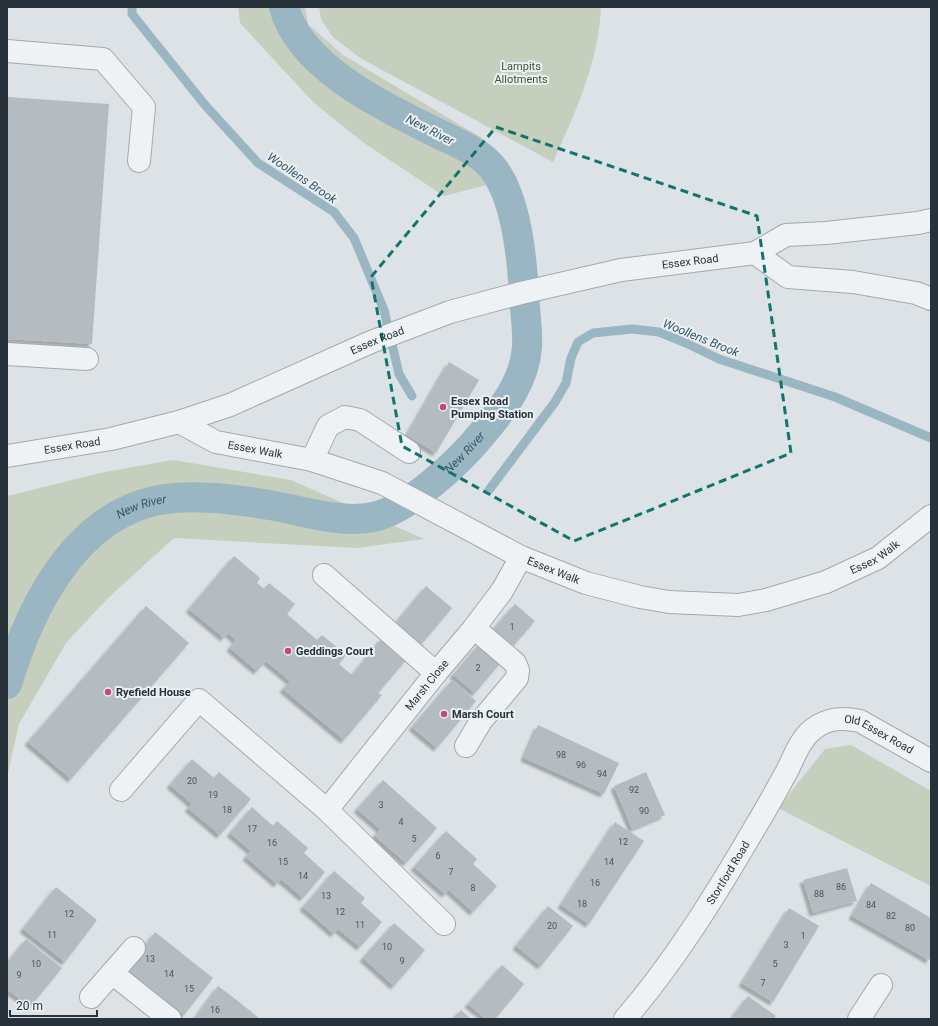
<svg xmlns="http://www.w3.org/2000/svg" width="938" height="1026" viewBox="0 0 938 1026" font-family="Roboto,sans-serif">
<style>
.green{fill:#c6cebe}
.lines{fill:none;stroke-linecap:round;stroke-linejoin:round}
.stream{stroke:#9ab6c3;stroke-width:9}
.canal{stroke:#9ab6c3;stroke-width:30}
.building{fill:#b4bcc1;filter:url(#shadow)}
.minor-casing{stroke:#a2aaae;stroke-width:24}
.minor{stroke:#eff2f4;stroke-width:22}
.marked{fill:none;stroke:#0f766e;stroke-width:3;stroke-dasharray:8 5;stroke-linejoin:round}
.poi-dot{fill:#c14b75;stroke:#ebf0f3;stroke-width:1.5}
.labels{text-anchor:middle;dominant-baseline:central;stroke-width:4;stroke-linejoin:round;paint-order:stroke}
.number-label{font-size:9px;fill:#4b545c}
.park-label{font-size:11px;fill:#425436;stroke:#ebf0f3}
.street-label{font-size:11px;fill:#28323a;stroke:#ebf0f3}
.poi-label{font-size:11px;font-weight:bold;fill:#28323a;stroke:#ebf0f3;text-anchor:start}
.water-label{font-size:12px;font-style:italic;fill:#36586a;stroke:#ebf0f3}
</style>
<defs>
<filter id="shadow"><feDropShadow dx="-3.5" dy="3.5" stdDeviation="1" flood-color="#0004"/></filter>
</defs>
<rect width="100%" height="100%" fill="#dce2e5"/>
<g class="green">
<polygon points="238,7 305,7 308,24 343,55 482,138 517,177 444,196 364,143 314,103 240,23"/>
<path d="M 319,7 L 601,7 C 599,62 575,113 553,162 L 360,58 L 332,36 L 321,19 Z"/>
<polygon points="173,460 291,480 424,539 356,548 174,538 107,599 66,643 19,724 7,777 7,496 105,472"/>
<polygon points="851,745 931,791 931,886 778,808 825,749"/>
</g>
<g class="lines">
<g class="stream">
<polyline points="132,7 132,14 205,105 258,163 334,212 354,238 384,310 399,374 412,396"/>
<polyline points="489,490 555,402 566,383 571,358 578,342 593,333 632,329 659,332 686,343 719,359 835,397 931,438"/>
</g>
<path class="canal" id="s1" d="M 7,684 C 29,610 74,516 159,500 C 195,494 233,499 269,505 C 301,510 340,524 373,517 C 408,510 460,461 482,434 C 503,409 525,380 527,347 C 528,330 525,312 524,295 C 522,258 517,202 495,171 C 482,152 457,143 437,133 C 385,107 300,68 284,7"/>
</g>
<g class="building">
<polygon points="7,97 109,104 92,344 7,339"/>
<polygon points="449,362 479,380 436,453 407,435"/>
<polygon points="234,556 260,578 257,583 264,589 269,583 295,604 287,614 317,640 322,635 346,655 339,664 352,675 382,638 407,659 378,693 382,695 344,740 283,689 290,681 266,661 257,671 230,648 236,640 228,633 224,638 189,609"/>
<polygon points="426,586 452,608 419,647 393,626"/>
<polygon points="515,604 535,621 509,651 489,634"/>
<polygon points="146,606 189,643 71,779 28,742"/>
<polygon points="480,643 502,661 475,693 453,675"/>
<polygon points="452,680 476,701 437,748 412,727"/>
<polygon points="538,725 619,763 604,794 524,758"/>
<polygon points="192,759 214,778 219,772 251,799 220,835 188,808 192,804 170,785"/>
<polygon points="646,772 665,815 632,829 614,786"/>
<polygon points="383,780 437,828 406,863 375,836 380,829 357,809"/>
<polygon points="252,807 273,826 277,821 308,848 304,853 325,872 303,898 281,879 277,884 246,857 251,851 230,833"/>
<polygon points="615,822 644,841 589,924 561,905"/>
<polygon points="446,831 477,859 473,864 497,886 473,912 449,890 445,894 414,867"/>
<polygon points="847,868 857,901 813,913 803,880"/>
<polygon points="334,871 365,898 361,903 382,922 360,947 338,929 334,934 303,907"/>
<polygon points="871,883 931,918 931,957 929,960 852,916"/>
<polygon points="56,887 97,920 65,962 23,929"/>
<polygon points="548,906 573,926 541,966 516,946"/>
<polygon points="789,908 819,926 773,1002 742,983"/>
<polygon points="394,923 425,950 394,986 363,958"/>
<polygon points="155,932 213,978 184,1015 127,971"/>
<polygon points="26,939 62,968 30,1007 7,989 7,963"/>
<polygon points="502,965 524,984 495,1019 486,1019 468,1004"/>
<polygon points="218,986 238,1001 260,1019 194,1019"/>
<polygon points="748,996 776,1016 773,1019 731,1019"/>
<polygon points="461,1010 471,1019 452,1019"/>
</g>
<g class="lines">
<g class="minor-casing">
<g id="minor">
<polyline points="7,51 103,59 144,107 139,161"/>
<polyline points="755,253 788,277 853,282 916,293 931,299"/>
<polyline points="7,354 87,359"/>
<path id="s2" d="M 179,422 L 216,442 L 312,460 L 382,483 L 521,557 L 586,583 L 640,597 L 669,602 L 738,605 L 766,600 L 826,582 L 878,558 L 931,516"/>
<path id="s3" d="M 7,456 L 111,439 L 179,422 L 230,405 L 371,342 L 450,312 L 521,293 L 621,270 L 755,253 L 786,235 L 826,233 L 918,223 L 931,220"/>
<polyline points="312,460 328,426 345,417 360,420 409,452"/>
<polyline points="324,575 436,673"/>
<polyline points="466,746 481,721 517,678 518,670 515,663 474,628"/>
<polyline points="121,790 199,700 327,810 444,924"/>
<path id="s4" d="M 327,810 L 436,673 L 474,628 L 502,591 L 521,557"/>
<polyline points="112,973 170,1019"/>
<polyline points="91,997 134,948"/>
<path id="s5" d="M 625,1019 C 676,960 718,891 757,824 C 768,806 777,789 787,771 C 794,757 800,740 812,730 C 827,718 842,717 860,721 L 931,761"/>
<polyline points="859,1019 881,985"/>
</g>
</g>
<use href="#minor" class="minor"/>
</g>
<path class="marked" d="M 496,127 L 757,216 L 791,453 L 574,541 L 402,446 L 371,277 Z"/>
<g class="poi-dot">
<circle cx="443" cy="407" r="4"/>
<circle cx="288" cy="651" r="4"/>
<circle cx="108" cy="692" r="4"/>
<circle cx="444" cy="714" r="4"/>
</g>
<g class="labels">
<g class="number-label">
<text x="512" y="627">1</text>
<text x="478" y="668">2</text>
<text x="561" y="755">98</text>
<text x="581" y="765">96</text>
<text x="602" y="774">94</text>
<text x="192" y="781">20</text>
<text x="634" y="790">92</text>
<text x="213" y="795">19</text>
<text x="381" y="805">3</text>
<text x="227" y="810">18</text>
<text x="644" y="811">90</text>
<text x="401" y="822">4</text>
<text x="252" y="829">17</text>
<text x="414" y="839">5</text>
<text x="623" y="842">12</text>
<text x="272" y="843">16</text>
<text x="438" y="856">6</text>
<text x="283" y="862">15</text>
<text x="609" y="862">14</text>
<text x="451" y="872">7</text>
<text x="303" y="876">14</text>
<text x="595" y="883">16</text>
<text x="841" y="887">86</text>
<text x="473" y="888">8</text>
<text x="819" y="894">88</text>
<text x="326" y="896">13</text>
<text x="582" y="904">18</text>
<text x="871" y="905">84</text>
<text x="340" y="912">12</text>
<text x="69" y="914">12</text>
<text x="891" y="916">82</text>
<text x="360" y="925">11</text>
<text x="552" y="926">20</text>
<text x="910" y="928">80</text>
<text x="52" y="935">11</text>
<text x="803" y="936">1</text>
<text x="786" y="945">3</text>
<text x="387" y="947">10</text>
<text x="150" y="959">13</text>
<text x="402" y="961">9</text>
<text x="36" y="964">10</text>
<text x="775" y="964">5</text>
<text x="169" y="974">14</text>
<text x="19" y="975">9</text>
<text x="763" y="983">7</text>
<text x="189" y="989">15</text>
<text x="215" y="1010">16</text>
</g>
<g class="park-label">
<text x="521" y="66">Lampits<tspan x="521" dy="13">Allotments</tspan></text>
</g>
<g class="street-label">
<text stroke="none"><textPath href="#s3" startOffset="714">Essex Road</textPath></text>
<text stroke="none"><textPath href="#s3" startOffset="390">Essex Road</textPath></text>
<text stroke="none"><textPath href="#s3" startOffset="66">Essex Road</textPath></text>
<text stroke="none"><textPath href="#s2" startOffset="82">Essex Walk</textPath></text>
<text stroke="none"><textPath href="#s2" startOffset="741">Essex Walk</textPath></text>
<text stroke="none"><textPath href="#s2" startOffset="406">Essex Walk</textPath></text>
<text stroke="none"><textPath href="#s4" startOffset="160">Marsh Close</textPath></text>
<text stroke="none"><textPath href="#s5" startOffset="418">Old Essex Road</textPath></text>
<text stroke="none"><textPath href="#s5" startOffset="179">Stortford Road</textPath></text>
</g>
<g class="poi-label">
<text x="451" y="401">Essex Road<tspan x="451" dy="13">Pumping Station</tspan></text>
<text x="296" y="651">Geddings Court</text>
<text x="116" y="692">Ryefield House</text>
<text x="452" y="714">Marsh Court</text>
</g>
<g class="water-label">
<text transform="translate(430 130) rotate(27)">New River</text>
<text transform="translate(302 178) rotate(34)">Woollens Brook</text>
<text transform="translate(701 338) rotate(22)">Woollens Brook</text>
<text stroke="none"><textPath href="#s1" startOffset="580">New River</textPath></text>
<text stroke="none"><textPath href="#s1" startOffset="232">New River</textPath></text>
</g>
</g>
<rect width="938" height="1026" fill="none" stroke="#28323a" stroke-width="16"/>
<path d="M10 1010v6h87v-6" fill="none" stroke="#28323a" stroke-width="2"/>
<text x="16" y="1010" font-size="12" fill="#28323a" stroke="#ebf0f3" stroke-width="3" paint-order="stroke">20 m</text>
</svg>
